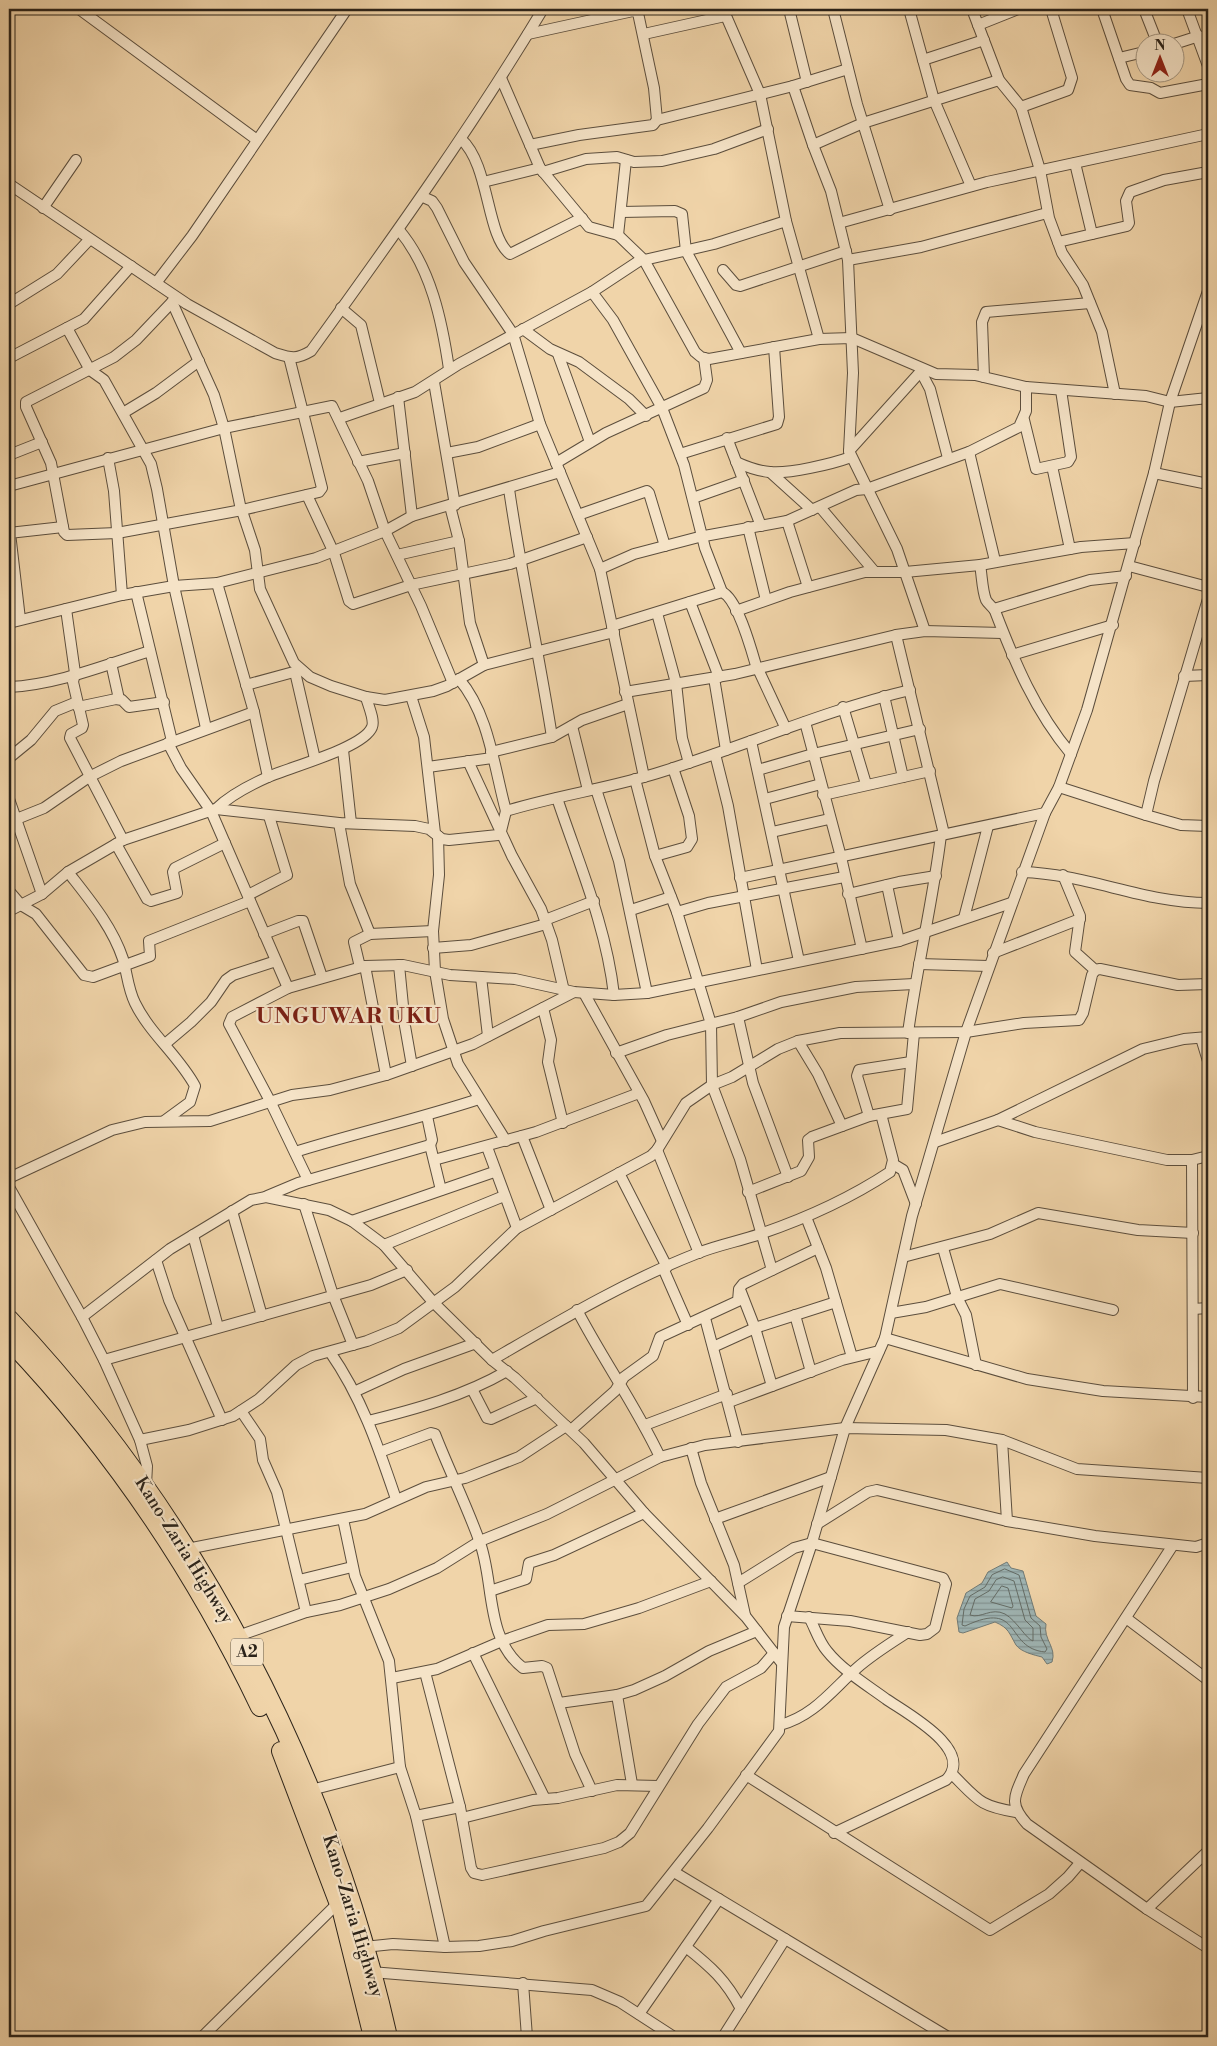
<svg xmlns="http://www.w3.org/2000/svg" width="1217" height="2046" viewBox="0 0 1217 2046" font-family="'Libre Bodoni',serif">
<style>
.water{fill:url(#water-rules);stroke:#707a76}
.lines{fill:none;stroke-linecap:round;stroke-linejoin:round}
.shore{stroke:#646c66;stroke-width:1}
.street-casing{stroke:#5c4e3d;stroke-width:12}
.highway-casing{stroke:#2a2219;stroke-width:20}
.street{stroke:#f5e3c7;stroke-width:10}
.highway{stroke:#f0d4a9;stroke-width:18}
.labels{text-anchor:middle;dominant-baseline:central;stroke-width:4.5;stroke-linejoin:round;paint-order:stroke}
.shield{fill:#f5e3c7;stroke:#675c4d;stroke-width:1}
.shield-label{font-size:16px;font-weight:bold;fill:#2a2219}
.street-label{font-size:18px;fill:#2a2219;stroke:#f5e3c7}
.district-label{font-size:22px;font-weight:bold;letter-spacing:1px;fill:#7a1f14;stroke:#f5e3c7}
</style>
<defs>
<pattern id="water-rules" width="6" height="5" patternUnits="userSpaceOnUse" patternTransform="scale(1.25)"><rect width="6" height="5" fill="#9fb5b4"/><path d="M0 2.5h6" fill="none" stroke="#829392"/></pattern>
</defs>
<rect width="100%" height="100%" fill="#f0d4a9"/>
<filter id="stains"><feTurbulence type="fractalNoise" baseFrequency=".004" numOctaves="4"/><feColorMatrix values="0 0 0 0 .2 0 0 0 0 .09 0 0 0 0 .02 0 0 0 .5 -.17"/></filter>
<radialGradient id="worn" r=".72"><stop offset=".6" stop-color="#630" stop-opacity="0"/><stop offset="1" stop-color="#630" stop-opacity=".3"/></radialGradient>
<path class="water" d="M 1007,1562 L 1011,1568 L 1023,1571 L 1036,1616 L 1046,1624 C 1043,1640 1057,1647 1052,1662 L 1047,1664 L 1042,1657 C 1034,1655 1021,1652 1016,1645 C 1009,1633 1009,1628 995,1622 L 963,1633 L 959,1632 L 957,1618 L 966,1593 L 982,1583 L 988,1572 Z"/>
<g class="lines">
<g class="shore">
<path d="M 1005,1569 L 1019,1575 L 1031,1618 L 1040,1626 L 1041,1637 L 1047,1649 L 1045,1652 C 1004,1648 1023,1599 965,1626 L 962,1625 L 964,1609 L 970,1596 L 985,1587 L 992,1575 Z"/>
<path d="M 1003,1577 L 1014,1581 L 1025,1620 L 1033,1628 L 1033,1641 C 1026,1639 1017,1621 1005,1614 C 991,1607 981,1619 970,1615 L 975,1599 L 989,1591 L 996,1580 Z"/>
<polygon points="1002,1586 1008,1588 1013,1606 1012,1608 991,1602"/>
</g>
<g class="street-casing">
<g id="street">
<polyline points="79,9 257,140"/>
<polyline points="723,9 760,94 786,221 819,339"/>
<polyline points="789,9 807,82"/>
<polyline points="833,9 857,104 890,210"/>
<polyline points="909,9 934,100 971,186"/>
<polyline points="972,9 999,80 1021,107 1040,170 1049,218 1062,253 1083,285 1102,332 1115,394"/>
<polyline points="1102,9 1126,79 1130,85 1151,88 1160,93 1208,84"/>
<polyline points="1144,9 1157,42"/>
<polyline points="1187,9 1208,66"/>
<polyline points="978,25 1018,9"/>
<polyline points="528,34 633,11 638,13 654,88 657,120"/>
<polyline points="644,34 725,16"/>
<polyline points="1174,44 1199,36"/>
<polyline points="1119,58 1144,52"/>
<polyline points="923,60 984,40"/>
<polyline points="501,78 540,168 589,227 618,235 644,260 695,352 701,357 709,359 819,339 852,338 936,374 975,375 1026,387 1146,396 1170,402 1208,398"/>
<polyline points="793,86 813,145 831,191 848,260 853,373 849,451 897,549 925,631"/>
<polyline points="1021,107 1068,90 1072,78 1051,9"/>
<path d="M 461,139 C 490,165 486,236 510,254 L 582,218"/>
<polyline points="530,145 579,135 653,125 657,120 793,86 848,69"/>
<polyline points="813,145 863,123 999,80"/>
<polyline points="1075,163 1092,234"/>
<polyline points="543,172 586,159 617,157 634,162 662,161 714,149 768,129"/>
<polyline points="483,182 540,168"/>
<path d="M 9,184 L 187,304 L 275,353 C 291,358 296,360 311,351 C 392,239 472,127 543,9"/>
<polyline points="423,197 432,201 437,208 464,262 513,334 540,424 600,569 644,777"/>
<polyline points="43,208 76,160"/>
<polyline points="621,212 675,211 682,214 686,251 741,353"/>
<polyline points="839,223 987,182 1208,134"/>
<path d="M 399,230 C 431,268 442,321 449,369"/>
<polyline points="618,235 626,160"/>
<polyline points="1058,242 1127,226 1129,223 1126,201 1130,192 1164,180 1208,172"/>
<polyline points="644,260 714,244 786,221"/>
<polyline points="848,260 921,247 1047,213"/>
<polyline points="723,270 736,285 740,286 846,251"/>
<polyline points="156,283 192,236 347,9"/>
<polyline points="592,292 613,320 662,408 684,465 705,548 722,592"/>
<polyline points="175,299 136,340 114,357 26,402 26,407 51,463 64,532 67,535 117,533 242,510 319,492 322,488 289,357"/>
<polyline points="172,302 214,395 224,428 240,505 255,550 260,589 294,663 310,677 331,686 366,697 385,700 433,691 447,686 484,665 614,632"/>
<polyline points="9,304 57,274 89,240"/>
<polyline points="341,308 361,325 380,403"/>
<polyline points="67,328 90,370 104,380 151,464 157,489 174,586 206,728"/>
<polyline points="523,329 550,349 579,362 629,399 646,416"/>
<polyline points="558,354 590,442"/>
<polyline points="9,358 84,319 131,266"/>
<polyline points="921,372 930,389 948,458"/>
<polyline points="984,377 982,322 986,312 1090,303"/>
<polyline points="434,382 455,505"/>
<polyline points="398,397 412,516"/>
<polyline points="123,413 156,393 199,361"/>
<polyline points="340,418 415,392 459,364 592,292 642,259"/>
<polyline points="1024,420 1036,469 1068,462 1071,457 1061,390"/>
<polyline points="727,438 761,526"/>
<polyline points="849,451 922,370"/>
<polyline points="969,452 995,561"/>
<polyline points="447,453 478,447 540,424"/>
<polyline points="680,454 777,424 779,417 774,347"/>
<polyline points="9,455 42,442"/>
<polyline points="108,458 114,491 122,595"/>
<polyline points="358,462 405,453"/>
<path d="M 736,462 C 747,467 757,471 770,472 C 789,474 832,464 851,457"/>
<polyline points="556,463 606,433 704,388 707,380 704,358"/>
<polyline points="1052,466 1070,549"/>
<polyline points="770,472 812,510"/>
<polyline points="1154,473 1208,484"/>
<polyline points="9,486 224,428 332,406 368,481 385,531 421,606 453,683"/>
<path d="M 509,489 C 521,572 539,654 552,737"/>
<polyline points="307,495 334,553 349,601 353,604 411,585 510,564 587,537"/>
<polyline points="693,498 744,480"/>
<polyline points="450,506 459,541 470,623 484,665"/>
<polyline points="820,507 874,571"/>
<polyline points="578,515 647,491 649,493 665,546"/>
<polyline points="787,521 808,587"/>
<polyline points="748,527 766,600"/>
<polyline points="9,533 63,527"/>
<polyline points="10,533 20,619"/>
<polyline points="397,555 459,541"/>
<path d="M 980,565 C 982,575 982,590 986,600 C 988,604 993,607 995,611 C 1015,663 1035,711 1071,754"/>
<polyline points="1129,566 1208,587"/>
<polyline points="600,569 634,554 699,537 787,521 856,490 867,489 969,452 1019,427 1026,411 1026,387"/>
<polyline points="217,583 254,712 268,777"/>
<polyline points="136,592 172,741"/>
<polyline points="1208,599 1154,781 1146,815 1181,825 1208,826"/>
<polyline points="690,602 719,677"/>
<polyline points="66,609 75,673 73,682 83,725 82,728 71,734 70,738 123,840"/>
<polyline points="994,609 1090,580 1126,576"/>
<polyline points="736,611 790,592 865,572 905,572 980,565 1081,547 1135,543"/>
<polyline points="657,613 676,683 682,738 689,763"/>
<polyline points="9,623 122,595 174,586 217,583 316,558 385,531 412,516 560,472"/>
<path d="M 612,626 L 722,592 C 738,599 752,652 757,669"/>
<polyline points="896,635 944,834"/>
<polyline points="1012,655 1113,625"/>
<polyline points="111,663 119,699"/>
<polyline points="758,669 786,729"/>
<polyline points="295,672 315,759"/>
<polyline points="1184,676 1208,675"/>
<polyline points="714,678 726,750"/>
<path d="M 459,679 C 489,714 494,767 506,811"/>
<polyline points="246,685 301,670"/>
<path d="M 9,687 C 56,685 105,665 150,651"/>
<polyline points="625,692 735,674 896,635 925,631 1002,633"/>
<polyline points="411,696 424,737 435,833"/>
<polyline points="884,696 903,777"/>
<polyline points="78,707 116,699 122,700 129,707 164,702"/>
<polyline points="843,707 866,784"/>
<polyline points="805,722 841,857 862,949"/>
<polyline points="572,726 588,790"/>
<polyline points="751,741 799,961"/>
<polyline points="168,743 181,768 211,811 288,988"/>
<polyline points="343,750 351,823"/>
<polyline points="491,752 552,737 582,720 628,704"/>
<polyline points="715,754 728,806 757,970"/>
<polyline points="9,758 31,740 55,711 77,702"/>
<polyline points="468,761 512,856 541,909 552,940 564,991"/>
<polyline points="428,767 492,758"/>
<polyline points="758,770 813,754 920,729"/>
<polyline points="635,779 655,856 677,912 711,1024 712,1085 740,1159 772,1270"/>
<polyline points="1059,787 1146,815"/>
<polyline points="596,789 619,861 647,993 899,941 1011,903"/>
<polyline points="823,795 930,771"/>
<path d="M 557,798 C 579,864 606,925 614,995"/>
<polyline points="9,799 42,894"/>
<polyline points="765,799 821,784"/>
<path d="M 216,809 C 230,795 250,785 268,777 C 290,767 364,748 372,727 C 375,720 368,705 366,697"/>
<polyline points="9,822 44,808 89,777 121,761 254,712"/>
<polyline points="339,823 350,884 370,934 433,931"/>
<polyline points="772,832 829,819"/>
<polyline points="438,836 439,875 433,931 435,971 443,1019 458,1064 506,1141"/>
<polyline points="116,844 147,899 151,901 177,893 173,872 175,868 225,843"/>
<polyline points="655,856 687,847 692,839 689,816 673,768"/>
<path d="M 68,872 C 89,899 112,926 123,959 C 127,973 128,989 135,1003 C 150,1034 179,1056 195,1086 L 190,1102 L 164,1121"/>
<path d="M 1022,872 C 1088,874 1143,903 1208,903"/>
<polyline points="1063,875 1080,916 1075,952 1095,970 1100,969 1178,985 1208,984"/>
<polyline points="740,878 1045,813"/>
<polyline points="887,885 899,941"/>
<polyline points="9,891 21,905 36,914 84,975 93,977 150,956 149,941 250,901"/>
<polyline points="848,894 899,882 936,876"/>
<polyline points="248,895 287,875 269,816"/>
<polyline points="631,910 671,897"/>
<path d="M 9,911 L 42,894 L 68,872 L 123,840 L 216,809 L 339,823 L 415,826 L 429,829 L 442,839 L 449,840 L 498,835 L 501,831 L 506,811 C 558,795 612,788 664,771 C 747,745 826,710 910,690"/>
<polyline points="677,912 708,903 844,877"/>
<polyline points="964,918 988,826"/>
<polyline points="545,920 594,901"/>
<polyline points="264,934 298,921 303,921 322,977"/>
<polyline points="433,948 471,945 546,924"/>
<polyline points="993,953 1080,919"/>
<polyline points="919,964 988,966"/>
<polyline points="399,965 405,1026 412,1066"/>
<polyline points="365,966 386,1075"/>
<polyline points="360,967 354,942 370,934"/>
<polyline points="481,977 488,1036"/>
<polyline points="584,993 644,1101 662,1141"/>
<polyline points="543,1008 551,1040 548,1062 563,1123"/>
<polyline points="738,1017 753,1083 788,1177"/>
<path d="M 908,1033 C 917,966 933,901 941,835"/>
<polyline points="1201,1038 1208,1061"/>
<polyline points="798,1041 818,1074 842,1126"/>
<polyline points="165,1044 191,1022 211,1002 226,980 233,975 276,961"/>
<polyline points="616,1053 667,1035 738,1017 781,1002 856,987 914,984"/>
<polyline points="869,1116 857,1076 859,1070 911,1062"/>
<polyline points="998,1120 1143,1049 1184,1039 1208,1037"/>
<polyline points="522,1136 551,1210"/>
<polyline points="935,1142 998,1120 1035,1132 1167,1160 1192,1160 1193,1398"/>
<polyline points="430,1145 441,1190"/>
<polyline points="487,1147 517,1228"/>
<polyline points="657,1150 699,1253"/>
<path d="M 295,1152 C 356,1133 418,1119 479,1099"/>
<polyline points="434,1160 536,1132 639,1093"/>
<polyline points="1192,1160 1208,1156"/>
<polyline points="893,1164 903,1170 916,1204"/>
<polyline points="619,1173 667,1267"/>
<polyline points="9,1178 112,1130 145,1122 210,1121 292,1095 330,1090 386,1075 473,1044 574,992"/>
<polyline points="308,1180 270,1101 229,1024 232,1017 288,988 365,966 403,965 450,975 515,979 574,992 614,995 647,993"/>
<polyline points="9,1187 82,1317 104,1360 140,1440 147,1466 146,1485"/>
<polyline points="748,1192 801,1171 809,1157 808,1140 812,1137 869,1116 907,1109 914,1033"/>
<polyline points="267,1196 298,1183 430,1145 432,1140 427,1116"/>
<polyline points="304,1204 333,1295 353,1345"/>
<polyline points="232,1211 262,1316"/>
<polyline points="806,1217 826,1268 852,1357"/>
<polyline points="352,1221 494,1172"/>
<polyline points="193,1235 218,1327"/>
<polyline points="384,1245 504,1196"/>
<polyline points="943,1248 957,1297 966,1315 976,1365"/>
<polyline points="903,1257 990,1234 1038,1213 1138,1230 1193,1233"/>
<polyline points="156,1260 169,1300 222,1420"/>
<polyline points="663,1268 688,1325"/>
<polyline points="741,1292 755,1328 772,1386"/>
<polyline points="1193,1309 1208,1308"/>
<path d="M 577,1310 C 603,1360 636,1406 660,1457"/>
<polyline points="891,1313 926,1307 1000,1284 1113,1310"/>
<polyline points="795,1315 811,1372"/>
<polyline points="82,1317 170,1249 251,1200 266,1197 329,1210 352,1221 384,1245 433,1302 492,1360 515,1378 584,1443 644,1513 746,1617 781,1662"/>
<polyline points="705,1318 738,1442"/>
<polyline points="885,1338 1027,1379 1103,1391 1208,1397"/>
<polyline points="713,1347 755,1328 836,1302"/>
<path d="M 330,1352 C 362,1398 378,1446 396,1499"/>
<polyline points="104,1360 371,1285 407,1270"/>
<path d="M 492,1360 C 559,1321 626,1281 698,1253 C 718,1245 740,1241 760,1234 C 807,1218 849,1199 890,1172 L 893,1160 L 881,1114"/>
<polyline points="472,1389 487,1418 491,1419 537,1398"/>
<polyline points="356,1391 404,1369 476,1343"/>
<polyline points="729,1402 842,1360 879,1351"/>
<polyline points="241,1411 260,1439 263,1460 277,1492 306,1612"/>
<path d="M 368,1421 C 416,1409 464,1396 507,1371"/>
<polyline points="645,1425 727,1394"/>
<polyline points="571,1430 615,1391 624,1377 653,1356 660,1337 738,1301 739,1289 743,1284 818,1248"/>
<polyline points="140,1440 189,1430 233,1416 259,1399 296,1365 313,1356 367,1341 399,1328 455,1287 517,1228 651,1156 657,1150 686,1103 712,1085 732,1077 778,1049 798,1041 840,1033 966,1032 1024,1023 1079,1020 1083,1013 1092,975 1095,970"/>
<polyline points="1002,1440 1007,1521"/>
<polyline points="691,1448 701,1483 734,1565 745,1615"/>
<path d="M 380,1452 L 431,1433 L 435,1434 C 449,1470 466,1504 479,1540 C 495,1580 484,1638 523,1668 L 542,1666 L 547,1668 L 575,1754 L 592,1791"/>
<polyline points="343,1519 355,1576 389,1661 400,1767 416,1816 445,1947"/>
<polyline points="715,1519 831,1477"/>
<polyline points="817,1524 868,1492 877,1490 1007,1521 1095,1536 1196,1547 1208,1543"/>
<path d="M 1173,1545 L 1024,1774 C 1014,1797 1009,1804 1027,1824 L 1147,1909 L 1208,1948"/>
<polyline points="187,1549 365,1514 426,1487 465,1478 519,1457 566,1426"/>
<polyline points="299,1580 352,1567"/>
<polyline points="738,1583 794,1548 812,1543 943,1578 946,1584 935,1628 927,1634 920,1635 850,1621 787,1616"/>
<polyline points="490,1591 526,1579 529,1563 554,1555 644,1513"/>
<path d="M 809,1617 C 815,1628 819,1642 827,1651 C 842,1670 867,1685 886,1699 C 906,1713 976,1750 946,1780 L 834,1833"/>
<polyline points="1126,1618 1208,1680"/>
<polyline points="238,1636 306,1612 340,1605 389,1589 437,1568 480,1541 547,1514 660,1457 705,1445 845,1428 946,1430 1002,1440 1077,1469 1208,1478"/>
<polyline points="473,1653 545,1799"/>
<polyline points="425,1672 460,1807 471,1868 474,1873 482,1875 604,1848 619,1842 630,1833 698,1724 726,1687 761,1668 774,1653"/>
<polyline points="392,1678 437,1669 502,1641 548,1625 584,1624 639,1608 711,1581"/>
<polyline points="617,1695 632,1784"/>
<polyline points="559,1703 617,1695 634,1690 665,1676 709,1651 757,1631"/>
<path d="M 780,1725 C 814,1716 832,1690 857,1668 C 873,1654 891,1643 908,1632"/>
<path d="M 952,1774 C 978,1800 979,1806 1016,1812"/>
<polyline points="746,1775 990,1930 1049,1894 1068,1877 1080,1863"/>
<polyline points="311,1790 400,1767"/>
<polyline points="416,1816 460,1807"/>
<polyline points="462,1818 533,1800 558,1798 617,1785 658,1786"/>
<polyline points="674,1872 948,2037"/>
<polyline points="1147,1909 1208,1851"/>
<polyline points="364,1947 393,1944 445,1947 479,1946 512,1941 544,1931 646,1906 708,1828 779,1731 784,1627 811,1546 845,1428 885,1338 912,1216 966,1032 1045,813 1059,787 1087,710 1154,473 1170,402 1208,291"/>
<path d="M 686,1947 C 711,1967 726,1980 741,2009"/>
<polyline points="371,1972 592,1990 620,2002 674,2037"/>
<polyline points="523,1983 527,2037"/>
<polyline points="639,2014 719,1899"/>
<polyline points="1208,2032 1208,2034"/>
<polyline points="202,2037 338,1903"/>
<polyline points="723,2037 785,1939"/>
</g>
</g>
<g class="highway-casing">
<g id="highway">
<path d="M 9,1319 C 197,1519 328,1770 388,2037"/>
<path d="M 9,1340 C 111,1447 196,1573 260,1707"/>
<polyline points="281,1751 342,1912 373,2037"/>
</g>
</g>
<use href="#street" class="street"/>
<use href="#highway" class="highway"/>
</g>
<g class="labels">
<rect class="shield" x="231" y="1638.5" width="32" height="27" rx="4"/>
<g class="shield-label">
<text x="247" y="1652">A2</text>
</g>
<g class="street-label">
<text transform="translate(184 1550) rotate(58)">Kano-Zaria Highway</text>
<text transform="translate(353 1916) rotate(73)">Kano-Zaria Highway</text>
</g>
<g class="district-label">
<text x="349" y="1016">UNGUWAR UKU</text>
</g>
</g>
<rect width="1217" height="2046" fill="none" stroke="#f0d4a9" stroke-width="30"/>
<rect x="10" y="10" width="1197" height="2026" fill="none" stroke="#2a2219" stroke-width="2.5"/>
<rect x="15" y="15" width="1187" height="2016" fill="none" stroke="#2a2219"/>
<g transform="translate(1160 58)"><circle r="24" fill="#f5e3c7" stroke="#a49681"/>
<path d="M0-4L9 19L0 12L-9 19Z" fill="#8f2418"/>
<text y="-8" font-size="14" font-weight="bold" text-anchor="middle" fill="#2a2219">N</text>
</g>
<rect width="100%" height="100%" filter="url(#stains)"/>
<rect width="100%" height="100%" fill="url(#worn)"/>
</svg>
